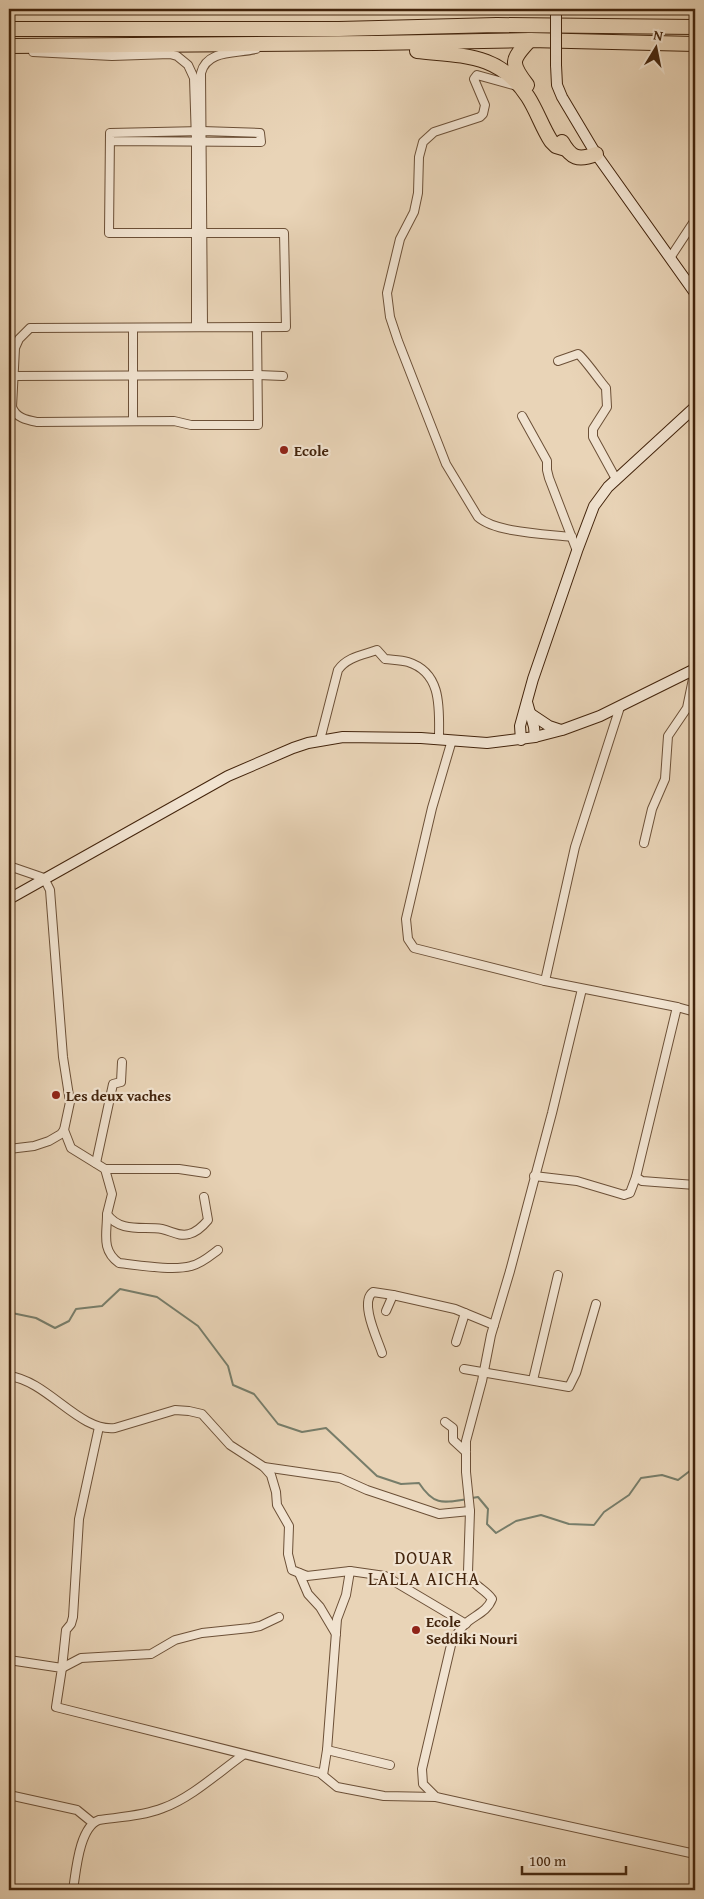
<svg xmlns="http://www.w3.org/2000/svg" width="704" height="1899" viewBox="0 0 704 1899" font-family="'Gentium Book Plus',serif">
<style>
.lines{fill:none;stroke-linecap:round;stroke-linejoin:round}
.stream{stroke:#777d6a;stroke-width:2}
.street-casing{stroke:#6c5037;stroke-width:10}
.secondary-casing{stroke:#43240c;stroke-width:12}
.highway-casing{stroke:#43240c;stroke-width:16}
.street{stroke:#f1e3d0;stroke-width:8}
.secondary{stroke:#f1e3d0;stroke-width:10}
.highway{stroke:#e9d4b7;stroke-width:14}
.secondary-bridge-casing{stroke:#43240c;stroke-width:12;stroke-linecap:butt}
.secondary-bridge{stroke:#f1e3d0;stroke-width:10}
.poi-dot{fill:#8f2418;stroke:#f1e3d0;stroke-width:2}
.labels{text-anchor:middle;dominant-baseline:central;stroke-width:4.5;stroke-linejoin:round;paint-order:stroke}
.poi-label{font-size:15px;font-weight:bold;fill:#43240c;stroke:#f1e3d0;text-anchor:start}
.quarter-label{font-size:18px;letter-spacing:1px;fill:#43240c;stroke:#f1e3d0}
</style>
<rect width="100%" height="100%" fill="#e9d4b7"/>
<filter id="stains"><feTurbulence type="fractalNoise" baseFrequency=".004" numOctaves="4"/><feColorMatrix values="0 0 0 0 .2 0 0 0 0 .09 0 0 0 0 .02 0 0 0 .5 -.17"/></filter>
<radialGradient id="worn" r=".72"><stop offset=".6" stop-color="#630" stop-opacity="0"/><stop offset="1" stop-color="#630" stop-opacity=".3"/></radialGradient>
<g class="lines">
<g class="stream">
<path d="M 9,1310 L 12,1313 L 36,1318 L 55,1328 L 69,1321 L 76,1309 L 102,1306 L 120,1289 L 157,1297 L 198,1326 L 228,1366 L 233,1385 L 254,1394 L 278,1424 L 302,1432 L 326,1428 L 377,1476 L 401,1484 L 419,1483 C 434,1506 443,1503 467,1499"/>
<polyline points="472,1498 478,1497 488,1509 487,1524 496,1533 516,1521 541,1515 569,1524 594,1525 604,1512 629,1495 641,1478 662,1475 678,1480 695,1467"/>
</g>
<g class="street-casing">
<g id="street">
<polyline points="33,52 112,56 170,54 177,56 188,65 194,78 196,141 196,327"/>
<path d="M 517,86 L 477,75 L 474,79 L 485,105 L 483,114 L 480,117 L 434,132 L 423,142 L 419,157 L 418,193 L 414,212 L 400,239 L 387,293 L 390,317 L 398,341 L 446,464 L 478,517 C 496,533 547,534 572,537"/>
<path d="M 110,141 L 261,142 L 260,133 L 202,131 L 110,133 L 109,233 L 284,233 L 286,327 L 30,328 L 19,339 L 15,348 L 12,407 C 16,418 27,420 37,422 L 174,421 L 191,425 L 258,425 L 257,327"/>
<polyline points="670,258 695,220"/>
<path d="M 203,326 L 201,73 C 207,49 237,54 256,49"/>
<polyline points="133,328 133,421"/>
<path d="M 558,361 L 578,354 C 584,358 599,380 606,388 L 607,407 L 593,429 L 593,437 L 616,479"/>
<polyline points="13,376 258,375 283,376"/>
<polyline points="522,416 547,461 547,470 549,478 577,551"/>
<path d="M 320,740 L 338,670 C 347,657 363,655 377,650 L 385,659 C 393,660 401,660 408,662 C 443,673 439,710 439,738"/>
<polyline points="452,740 432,808 406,919 408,939 414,948 545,981 677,1007 695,1012"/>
<polyline points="644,843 652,809 665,779 668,736 687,708 695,669"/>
<polyline points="9,866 44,878 50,890 63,1057 70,1102 64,1130 61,1134 49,1141 34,1146 9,1149"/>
<polyline points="545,981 575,847 620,707"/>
<path d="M 582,989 L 552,1113 L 510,1271 L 491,1335 L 482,1381 L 466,1441 L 466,1472 L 470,1511 L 468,1572 C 472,1586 484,1588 492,1599 C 487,1612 475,1615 465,1624 C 458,1631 455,1637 451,1645 L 422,1769 L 423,1784 L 436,1797 L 695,1854"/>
<polyline points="677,1007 636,1177 642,1181 695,1185"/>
<path d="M 64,1130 L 71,1148 L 105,1169 L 112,1194 L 107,1214 C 120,1233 143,1226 162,1229 C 172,1231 179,1237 189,1234 C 197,1232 203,1226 208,1220 L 204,1197"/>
<polyline points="96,1163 113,1084 121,1082 122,1062"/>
<polyline points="105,1169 179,1169 206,1173"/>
<polyline points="534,1176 577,1181 624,1195 630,1193 636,1177"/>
<path d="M 107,1215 C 107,1234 101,1250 119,1263 C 138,1265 173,1271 191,1266 C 201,1264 210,1256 218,1250"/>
<polyline points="386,1311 393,1295 455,1309 494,1325"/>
<polyline points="456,1342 465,1313"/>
<path d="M 382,1353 C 378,1340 359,1302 373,1292 L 393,1295"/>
<polyline points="464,1369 569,1387 576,1373 596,1304"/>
<path d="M 9,1376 C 48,1381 79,1432 115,1428 L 175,1410 L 189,1411 L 202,1414 L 230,1445 L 264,1467 L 271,1475 L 276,1492 L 277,1505 L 289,1526 L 288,1554 L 292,1570 L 307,1576 L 350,1571 L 385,1576 L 466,1624"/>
<polyline points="533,1380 558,1275"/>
<polyline points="445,1422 453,1428 453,1440 466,1452"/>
<polyline points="264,1467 340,1478 367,1490 439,1514 470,1511"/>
<polyline points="299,1573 308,1594 320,1607 336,1634"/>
<polyline points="9,1660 62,1668 56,1707 320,1773 337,1787 384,1796 436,1797"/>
<polyline points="62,1668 66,1630 71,1624 73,1617 79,1519 99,1427"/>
<polyline points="62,1668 81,1658 151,1654 175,1640 202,1633 250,1628 260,1626 279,1617"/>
<polyline points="327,1750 390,1765"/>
<polyline points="323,1775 327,1750 337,1619 346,1595 350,1571"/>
<polyline points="9,1795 77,1810 93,1823"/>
<path d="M 73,1890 C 76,1872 79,1827 99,1820 C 120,1817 143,1816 163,1808 C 191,1798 219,1772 243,1755"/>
</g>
</g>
<g class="secondary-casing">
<g id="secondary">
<polyline points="556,65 557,85 562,97 596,154 695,293"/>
<polyline points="527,702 534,727 535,737"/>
<polyline points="531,714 549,726 561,730"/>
<polyline points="521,740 520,726 533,679 577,551 594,506 608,487 695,407"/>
<polyline points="9,899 228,776 293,748 308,743 343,737 421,738 487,743 535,737 562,730 600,716 695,669"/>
</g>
</g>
<g class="highway-casing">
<g id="highway">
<polyline points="9,29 339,29 497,25 695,27"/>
<polyline points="9,46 375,43 530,40 695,44"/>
<path d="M 417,51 C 462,56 500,53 528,97 C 537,111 542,127 551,141 L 556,146 L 566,149"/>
<path d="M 527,85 C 510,63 511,60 530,40"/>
<path d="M 562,142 C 571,158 578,161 596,154"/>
</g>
</g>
<use href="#street" class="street"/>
<use href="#secondary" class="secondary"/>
<use href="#highway" class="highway"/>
<g class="secondary-bridge-casing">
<polyline id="secondary-bridge" points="556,65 556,9"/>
</g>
<use href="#secondary-bridge" class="secondary-bridge"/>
</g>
<g class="poi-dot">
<circle cx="284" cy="450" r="5"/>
<circle cx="56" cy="1095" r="5"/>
<circle cx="416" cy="1630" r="5"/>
</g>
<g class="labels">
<g class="poi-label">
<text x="294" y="450">Ecole</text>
<text x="66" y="1095">Les deux vaches</text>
<text x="426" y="1621">Ecole<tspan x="426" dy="17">Seddiki Nouri</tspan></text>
</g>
<g class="quarter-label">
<text x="424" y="1557">DOUAR<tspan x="424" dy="21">LALLA AICHA</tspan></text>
</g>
</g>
<rect width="704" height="1899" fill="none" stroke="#e9d4b7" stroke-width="30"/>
<rect x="10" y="10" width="684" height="1879" fill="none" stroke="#43240c" stroke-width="2.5"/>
<rect x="15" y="15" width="674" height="1869" fill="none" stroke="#43240c"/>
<g transform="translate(656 48) rotate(10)" stroke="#f1e3d0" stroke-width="4" paint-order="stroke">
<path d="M0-4L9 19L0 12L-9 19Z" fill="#43240c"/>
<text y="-8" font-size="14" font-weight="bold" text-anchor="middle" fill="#43240c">N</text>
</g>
<path d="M522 1866v8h104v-8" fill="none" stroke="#43240c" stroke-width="2.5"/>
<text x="529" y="1866" font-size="15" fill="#43240c" stroke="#f1e3d0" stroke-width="4" paint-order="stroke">100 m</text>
<rect width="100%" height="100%" filter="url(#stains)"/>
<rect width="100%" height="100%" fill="url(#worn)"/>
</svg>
